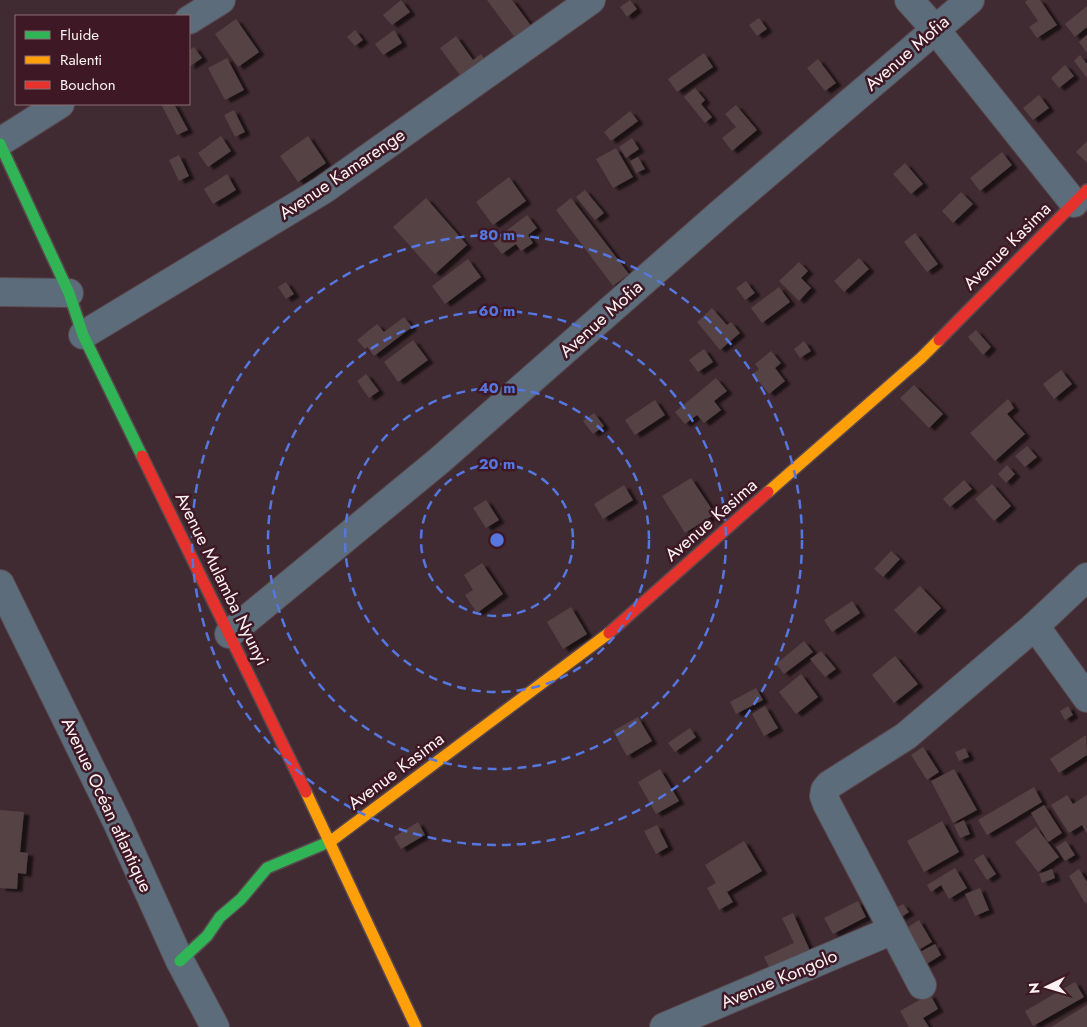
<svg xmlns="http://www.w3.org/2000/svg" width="1087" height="1027" viewBox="0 0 1087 1027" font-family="Jost,sans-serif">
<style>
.building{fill:#544245;filter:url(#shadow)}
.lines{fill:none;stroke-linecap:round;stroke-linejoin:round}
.street-casing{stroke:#59484e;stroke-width:30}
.fast-casing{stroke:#59484e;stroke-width:14}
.slow-casing{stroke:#59484e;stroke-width:14}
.jam-casing{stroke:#59484e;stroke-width:14}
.street{stroke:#5c6c7a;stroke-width:28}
.fast{stroke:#30b455;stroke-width:11}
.slow{stroke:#ff9f0a;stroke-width:11}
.jam{stroke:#e5322d;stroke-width:11}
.ring{fill:none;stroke:#5577df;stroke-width:2.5;stroke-dasharray:9 6}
.labels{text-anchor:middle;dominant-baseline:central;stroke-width:5;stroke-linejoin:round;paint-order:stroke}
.street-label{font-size:18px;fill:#fcf1f3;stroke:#3e1824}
.centre{fill:#5577df;stroke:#3e1824;stroke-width:2.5}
.ring-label{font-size:15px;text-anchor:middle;font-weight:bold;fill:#5577df;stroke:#3e1824;stroke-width:5;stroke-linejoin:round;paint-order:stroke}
</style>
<defs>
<filter id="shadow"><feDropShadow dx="5.5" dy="3" stdDeviation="1" flood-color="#0009"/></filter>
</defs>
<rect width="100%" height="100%" fill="#412b32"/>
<g class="building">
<polygon points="401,0 410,12 392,25 383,15"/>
<polygon points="487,0 512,0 532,27 516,39"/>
<polygon points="630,0 637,9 627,17 620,7"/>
<polygon points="1027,0 1040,0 1057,25 1037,38 1029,27 1038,21 1025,2"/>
<polygon points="1087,6 1087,27 1075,37 1065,24"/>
<polygon points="759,18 767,29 757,36 749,25"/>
<polygon points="236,19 259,52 238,67 215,34"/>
<polygon points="355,30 363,40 355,46 347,37"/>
<polygon points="394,30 402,43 383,55 375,44"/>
<polygon points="1087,35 1087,53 1079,42"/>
<polygon points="456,36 473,60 481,54 488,65 465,82 440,48"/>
<polygon points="194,47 202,58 189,67 189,50"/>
<polygon points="704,53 713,67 677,92 668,79"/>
<polygon points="1080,55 1087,64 1087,78 1074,61"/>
<polygon points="227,58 244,90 225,100 208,68"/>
<polygon points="818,59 836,83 825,91 807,68"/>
<polygon points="1065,65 1074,76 1059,88 1051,78"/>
<polygon points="695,88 705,100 701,104 712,117 705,123 684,97"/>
<polygon points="1039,95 1049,108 1033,120 1023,108"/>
<polygon points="161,104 174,104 188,130 177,135"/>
<polygon points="736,105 757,130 732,151 722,138 736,127 725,114"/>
<polygon points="234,110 245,132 235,137 224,115"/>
<polygon points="630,111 638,121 611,141 604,132"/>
<polygon points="221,136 231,151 208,167 198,153"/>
<polygon points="308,136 326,163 298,182 280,156"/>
<polygon points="632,138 639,149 626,158 619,147"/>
<polygon points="1087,141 1087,163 1076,152"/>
<polygon points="616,148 633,177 613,188 596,159"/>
<polygon points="1002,152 1012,165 980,191 970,178"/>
<polygon points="179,155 189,176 179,181 169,160"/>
<polygon points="638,157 645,169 636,173 630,161"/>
<polygon points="905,163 923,184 911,194 893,174"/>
<polygon points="227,174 236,190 213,204 204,189"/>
<polygon points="509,177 526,201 493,225 476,202"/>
<polygon points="585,190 604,213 595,220 576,197"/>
<polygon points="961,192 973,204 953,223 942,211"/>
<polygon points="426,198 467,245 435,274 393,227"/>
<polygon points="571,198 629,274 613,286 556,210"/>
<polygon points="527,215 537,228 528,235 533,243 521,251 516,244 502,254 492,242"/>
<polygon points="915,233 938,264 927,272 904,242"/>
<polygon points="859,258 869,269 844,292 834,281"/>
<polygon points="468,259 481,277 445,304 432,286"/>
<polygon points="799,262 808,271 801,278 811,288 799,301 779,281"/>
<polygon points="746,281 755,293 745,300 736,288"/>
<polygon points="286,282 294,294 286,299 278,287"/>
<polygon points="779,287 790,302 762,323 751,308"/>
<polygon points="712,308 727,325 731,322 740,333 720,350 697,322"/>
<polygon points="404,317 412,327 374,356 367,347 365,349 357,340 377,324 384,332"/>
<polygon points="976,330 991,347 983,355 968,337"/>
<polygon points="413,340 428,360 398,382 384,362"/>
<polygon points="804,341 811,351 800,358 794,349"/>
<polygon points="704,349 713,362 698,372 689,360"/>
<polygon points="771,351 781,363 775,368 785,381 769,394 753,374 759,369 755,364"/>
<polygon points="1061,370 1072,384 1054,399 1043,384"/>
<polygon points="366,374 379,391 369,398 357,381"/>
<polygon points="716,378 727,391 714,401 721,410 704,423 697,415 685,424 675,412"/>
<polygon points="914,385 943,414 929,428 900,398"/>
<polygon points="1008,399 1014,408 1007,414 1025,434 995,461 970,433"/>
<polygon points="655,400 665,415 635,435 625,420"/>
<polygon points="594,413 604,426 593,434 583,421"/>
<polygon points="1027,446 1037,457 1025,467 1015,456"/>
<polygon points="1007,465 1015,474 1006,483 998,474"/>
<polygon points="691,478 715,514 685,533 662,496"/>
<polygon points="964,480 972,489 950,507 943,499"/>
<polygon points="992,484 1011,506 994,521 975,499"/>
<polygon points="624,485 633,500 603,519 594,504"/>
<polygon points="486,500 499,520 486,528 473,508"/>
<polygon points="891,551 900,559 883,577 874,569"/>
<polygon points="482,563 503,594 477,613 465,595 473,590 464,575"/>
<polygon points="920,586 941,608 915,633 894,610"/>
<polygon points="852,601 860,613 832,632 824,620"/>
<polygon points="571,607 587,634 563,649 547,622"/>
<polygon points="804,641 813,652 784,674 776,664"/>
<polygon points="821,651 836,669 825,677 810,659"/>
<polygon points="895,656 918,684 894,703 872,675"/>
<polygon points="801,674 818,697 796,714 779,692"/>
<polygon points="756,688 763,700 736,714 730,702"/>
<polygon points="765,706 778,728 764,736 752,714"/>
<polygon points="1068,706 1073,715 1065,720 1060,711"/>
<polygon points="638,717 652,741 627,756 613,731"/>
<polygon points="690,728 696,737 675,752 668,743"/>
<polygon points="1086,735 1087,755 1059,773 1050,759"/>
<polygon points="923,747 939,772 927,780 911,755"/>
<polygon points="965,748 969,757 959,761 955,752"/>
<polygon points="660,769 679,801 656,814 638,782"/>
<polygon points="954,769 977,810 953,823 931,781"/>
<polygon points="1034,787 1042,802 987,835 978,820"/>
<polygon points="1067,795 1073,804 1087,795 1087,834 1082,825 1069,833 1051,805"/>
<polygon points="1044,805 1062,833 1048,842 1031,813"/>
<polygon points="0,810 24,812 20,852 28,853 26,874 18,873 17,889 0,888"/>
<polygon points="964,820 970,834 960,838 954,825"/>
<polygon points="942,821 959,852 924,872 907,841"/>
<polygon points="418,822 425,835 401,849 394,837"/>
<polygon points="657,825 668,847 656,854 644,831"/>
<polygon points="1036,827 1059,857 1038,872 1015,842"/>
<polygon points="744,841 762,871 727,892 733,902 719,910 707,888 716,883 705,865"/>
<polygon points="1066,841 1075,855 1065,861 1056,847"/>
<polygon points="983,854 996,874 987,880 974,860"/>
<polygon points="955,868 967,888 949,899 941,885 931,892 927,885"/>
<polygon points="1052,869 1055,878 1042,883 1039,874"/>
<polygon points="1079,869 1087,882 1087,902 1085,903 1069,876"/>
<polygon points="980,888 989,910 975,916 965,894"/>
<polygon points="858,901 866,917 833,934 824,918"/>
<polygon points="903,904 909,912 900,918 894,909"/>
<polygon points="793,913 811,953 772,973 764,957 794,943 782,918"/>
<polygon points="919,920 932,942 917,951 905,929"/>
<polygon points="935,944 941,955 925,965 918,953"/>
<polygon points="1075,982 1084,997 1033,1026 1025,1011"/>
<polygon points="930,994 938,1009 923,1018 929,1027 909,1027 900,1011"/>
<polygon points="1087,1005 1087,1027 1051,1027"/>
</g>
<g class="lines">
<g class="street-casing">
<g id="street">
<polyline points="909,0 935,29 1074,203"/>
<polyline points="189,20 221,0"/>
<polyline points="0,142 60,104"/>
<polyline points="0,292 69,293"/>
<polyline points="83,335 323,190 591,0"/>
<polyline points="0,584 117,822 180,961 215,1027"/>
<polyline points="1035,626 1087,698"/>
<polyline points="229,634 440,460 722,212 970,0"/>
<polyline points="922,985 827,804 824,796 825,790 829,785 906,736 1035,626 1087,577"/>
<polyline points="664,1027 893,930"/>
</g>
</g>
<g class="fast-casing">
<g id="fast">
<polyline points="0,144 69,293 83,335 142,456"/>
<polyline points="180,961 207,936 220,917 241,899 267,868 331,841"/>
</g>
</g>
<g class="slow-casing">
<g id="slow">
<polyline points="768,492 921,358 939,340"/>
<polyline points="306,792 416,1027"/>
<polyline points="331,841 609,633"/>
</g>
</g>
<g class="jam-casing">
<g id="jam">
<polyline points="939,340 1087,190"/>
<polyline points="142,456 306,792"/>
<polyline points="609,633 768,492"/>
</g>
</g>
<use href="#street" class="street"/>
<use href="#fast" class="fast"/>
<use href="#slow" class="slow"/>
<use href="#jam" class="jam"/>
</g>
<g class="ring">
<circle cx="497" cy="540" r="76"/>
<circle cx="497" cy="540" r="152"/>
<circle cx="497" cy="540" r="229"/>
<circle cx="497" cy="540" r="305"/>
</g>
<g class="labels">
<g class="street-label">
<text transform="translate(907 53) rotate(-41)">Avenue Mofia</text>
<text transform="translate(342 174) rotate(-34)">Avenue Kamarenge</text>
<text transform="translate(1007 246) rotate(-45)">Avenue Kasima</text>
<text transform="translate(601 319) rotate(-42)">Avenue Mofia</text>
<text transform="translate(711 520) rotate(-41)">Avenue Kasima</text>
<text transform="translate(222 579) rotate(64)">Avenue Mulamba Nyunyi</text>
<text transform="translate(396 771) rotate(-37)">Avenue Kasima</text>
<text transform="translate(107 805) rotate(65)">Avenue Océan atlantique</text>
<text transform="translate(779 979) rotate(-23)">Avenue Kongolo</text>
</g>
</g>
<circle cx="497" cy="540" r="8" class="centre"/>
<g class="ring-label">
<text x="497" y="240">80 m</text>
<text x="497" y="316">60 m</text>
<text x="497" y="393">40 m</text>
<text x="497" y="469">20 m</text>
</g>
<rect x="15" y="15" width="175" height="90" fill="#3e1824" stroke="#8a6f77"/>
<rect x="25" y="31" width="25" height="8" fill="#30b455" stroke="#8a6f77"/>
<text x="60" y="40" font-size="15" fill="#fcf1f3">Fluide</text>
<rect x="25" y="56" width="25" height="8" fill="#ff9f0a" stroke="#8a6f77"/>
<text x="60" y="65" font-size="15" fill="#fcf1f3">Ralenti</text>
<rect x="25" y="81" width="25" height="8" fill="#e5322d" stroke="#8a6f77"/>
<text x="60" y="90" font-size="15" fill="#fcf1f3">Bouchon</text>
<g transform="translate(1047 987) rotate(265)" stroke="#3e1824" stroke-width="4" paint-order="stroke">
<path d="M0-4L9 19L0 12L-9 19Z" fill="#fcf1f3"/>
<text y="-8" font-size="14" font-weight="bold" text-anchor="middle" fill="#fcf1f3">N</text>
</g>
</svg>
